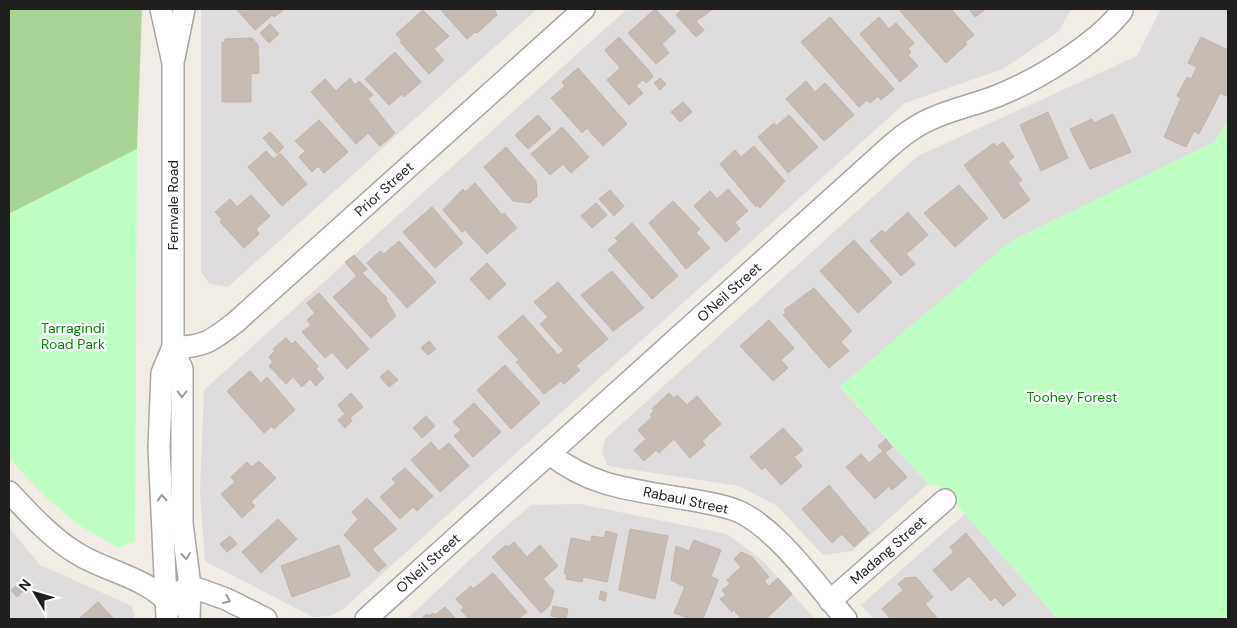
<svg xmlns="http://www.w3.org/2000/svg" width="1237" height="628" viewBox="0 0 1237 628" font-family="'DM Sans',sans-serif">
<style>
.residential{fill:#dedcdc}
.forest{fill:#aad496}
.park{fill:#bffec3}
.building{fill:#c6bcb4;stroke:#c4b2a6}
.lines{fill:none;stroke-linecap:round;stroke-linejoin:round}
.minor-casing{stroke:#a6a6a6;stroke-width:24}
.minor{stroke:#fff;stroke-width:21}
.oneway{stroke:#9a9a9a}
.labels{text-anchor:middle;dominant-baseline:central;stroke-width:4.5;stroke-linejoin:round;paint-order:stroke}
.street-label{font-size:14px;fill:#1f1f1f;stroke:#fff}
.park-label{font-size:14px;fill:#02890a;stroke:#fff}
</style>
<rect width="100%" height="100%" fill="#f1ede5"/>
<g class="residential">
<polygon points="201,9 537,9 228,287 210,284 201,272"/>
<polygon points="627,9 1071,9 1059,31 1003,69 905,103 342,610 329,616 313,617 205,561 200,492 204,390"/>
<polygon points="1161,9 1228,9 1228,120 1214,142 1012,241 840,387 928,484 852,551 823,555 777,506 739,486 608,466 602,452 605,439 918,156 1137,56"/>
<polygon points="580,504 727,534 762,560 815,619 407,619 492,539 531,505"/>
<polygon points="965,514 1058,619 874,619 861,605"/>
<polygon points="9,528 40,565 132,606 135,619 9,619"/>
</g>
<polygon class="forest" points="9,9 142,9 137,149 9,214"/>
<g class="park">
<polygon points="1228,120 1228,619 1058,619 941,487 928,484 840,386 1011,241 1214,142"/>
<polygon points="137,149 135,541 118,548 79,525 42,494 9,458 9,214"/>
</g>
<g class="building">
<polygon points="236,9 282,9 283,10 274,17 272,15 255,30"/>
<polygon points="440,9 494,9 497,15 477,33 475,32 467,39"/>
<polygon points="655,9 676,31 662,44 669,53 656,64 628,33"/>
<polygon points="682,9 713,9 696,21 704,30 696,37 676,15"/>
<polygon points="903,9 951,9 974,35 965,42 967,44 946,63 900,11"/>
<polygon points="969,9 986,9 975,17"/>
<polygon points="423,10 449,36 434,49 444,60 429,74 400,42 402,41 396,34"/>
<polygon points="830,17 894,89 881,100 878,96 870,103 867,100 859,107 801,42"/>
<polygon points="879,17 889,29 896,23 914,43 908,49 911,52 908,55 918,66 900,82 860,34"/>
<polygon points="270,24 279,34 269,43 260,33"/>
<polygon points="619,37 651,73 653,77 646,83 643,80 636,86 643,93 629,105 607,80 620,68 605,50"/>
<polygon points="1201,37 1228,50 1228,92 1226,96 1220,93 1199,134 1194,131 1186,147 1164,137 1181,98 1177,96 1187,77 1191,79 1197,67 1188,63"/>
<polygon points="252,38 258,45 259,73 251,74 251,102 222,102 222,42 225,42 225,39"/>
<polygon points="395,52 421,82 404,97 402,94 389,105 365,79"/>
<polygon points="578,68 627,124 603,146 587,128 582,133 551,98 565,86 562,82"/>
<polygon points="350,78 355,85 359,81 373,95 368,99 395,133 380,146 368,133 356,144 311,92 325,79 336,91"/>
<polygon points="660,78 666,84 660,90 654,83"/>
<polygon points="806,81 815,92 825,83 854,115 824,141 786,99"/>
<polygon points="683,102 692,112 680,122 671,112"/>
<polygon points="1048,112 1068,158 1041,171 1020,125"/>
<polygon points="1113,114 1131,152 1090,169 1070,129 1092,119 1094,123"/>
<polygon points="538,115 551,129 528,149 515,135"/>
<polygon points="789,115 818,147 788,173 758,137 774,123 776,126"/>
<polygon points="319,120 348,152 324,173 318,166 312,172 299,157 305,151 295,141"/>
<polygon points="562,127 589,157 571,173 563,164 550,175 531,154"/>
<polygon points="270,132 284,147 277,154 263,138"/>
<polygon points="1003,142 1014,157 1008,162 1022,180 1018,183 1030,200 1004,219 964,165 994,143 996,147"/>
<polygon points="754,146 785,181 760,208 757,205 756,207 720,164 735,150 741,157"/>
<polygon points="506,147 536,181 537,196 530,203 513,201 484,167"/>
<polygon points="266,151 274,159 280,153 307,184 282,206 248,167"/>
<polygon points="475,183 502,215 504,213 517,228 487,254 465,230 462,232 443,210 463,189 465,192"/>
<polygon points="959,185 988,218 955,247 924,213"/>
<polygon points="728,189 748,211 735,222 740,229 726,242 694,206 710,191 717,199"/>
<polygon points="610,190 624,206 614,216 599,199"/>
<polygon points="251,195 270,216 256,229 259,234 244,248 220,222 222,220 215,212 230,199 237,207"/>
<polygon points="673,201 700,229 696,233 710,248 686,269 649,223"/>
<polygon points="596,203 607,215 592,228 581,216"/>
<polygon points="432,207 463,243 435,268 403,232"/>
<polygon points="908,212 928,235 906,254 915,264 901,276 870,241 882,230 885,233"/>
<polygon points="632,223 678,276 652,299 608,250 618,241 615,238"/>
<polygon points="854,240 892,282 858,313 820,271"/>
<polygon points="399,241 436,282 407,308 367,263 380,251 384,254"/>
<polygon points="354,255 367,269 362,273 387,298 386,300 396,316 371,338 333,297 357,276 345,262"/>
<polygon points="487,263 506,284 489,300 470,279"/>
<polygon points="612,271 644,308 613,331 581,295"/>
<polygon points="558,282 608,339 577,365 540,324 548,317 534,302"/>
<polygon points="814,288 852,331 841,342 849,351 829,368 783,315 786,312 784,310"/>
<polygon points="319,293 369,349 347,369 332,352 325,358 302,332 311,325 307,320 315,313 307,303"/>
<polygon points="523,315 558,355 563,351 580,370 564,384 561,381 544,394 516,362 519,360 498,337"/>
<polygon points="769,320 794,348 781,360 788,368 773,381 740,346"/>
<polygon points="286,338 292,344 295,341 318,366 316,369 324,378 316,386 310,379 302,387 293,377 286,384 269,366 273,362 269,357 275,351 273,349"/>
<polygon points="429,341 436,349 428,355 421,348"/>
<polygon points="505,365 540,403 511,429 477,390"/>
<polygon points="388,370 398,380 389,387 380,377"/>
<polygon points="250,371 261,383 267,377 295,410 274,429 272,426 264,433 227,391"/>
<polygon points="351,393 363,407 350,418 352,421 345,428 338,420 345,414 338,405"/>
<polygon points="669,393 674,398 677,395 687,405 697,396 721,424 702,441 705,445 690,458 674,439 659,453 656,450 644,461 634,450 646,439 638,430 652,417 650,415 654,411 652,409"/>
<polygon points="474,403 501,432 473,457 454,436 461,430 453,422"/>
<polygon points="426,416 435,426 422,438 413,428"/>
<polygon points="783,428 803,450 794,457 802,466 781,485 765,467 762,470 750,457"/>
<polygon points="886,439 892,447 885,453 907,477 892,490 889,486 875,499 846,467 861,454 869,463 883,451 878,446"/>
<polygon points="431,442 439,451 449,443 469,466 440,492 411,460"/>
<polygon points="259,461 276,478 251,502 255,506 242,518 221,494 235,482 231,477 247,462 252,467"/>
<polygon points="405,468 433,496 417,511 413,507 400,519 380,497 396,483 392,479"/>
<polygon points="829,485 869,533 854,547 842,534 832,543 802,509"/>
<polygon points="367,498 397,529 372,549 386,565 378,572 344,535 358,519 352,512"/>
<polygon points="278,519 297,539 261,573 242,552"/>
<polygon points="630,529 668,536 655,599 619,590"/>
<polygon points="606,531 617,534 607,582 583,577 582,582 566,579 567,574 564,574 571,538 591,542 592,536 604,538"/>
<polygon points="966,533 1016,595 1003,606 995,597 991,601 969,576 951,591 933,570 954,552 950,547"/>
<polygon points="230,536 237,544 227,552 220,544"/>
<polygon points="694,540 721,550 711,576 718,580 703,619 691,619 674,613 685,587 671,580 676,546 689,551"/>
<polygon points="514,542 527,557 540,545 558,566 543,579 554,591 550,605 541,613 492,557 506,545 508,547"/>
<polygon points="339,545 350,576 292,597 281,566"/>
<polygon points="741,552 752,557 769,577 764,581 769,586 778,578 792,594 766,619 742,619 735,612 737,607 732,612 720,599 726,595 722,590 730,584 727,580 741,567 734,559"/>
<polygon points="493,573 527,612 518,619 469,619 461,610 464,608 456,599 471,586 473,589"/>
<polygon points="916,577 933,597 925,604 938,619 891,619 882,609 903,590 898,584 905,578"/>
<polygon points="19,583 25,590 17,597 11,590"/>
<polygon points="601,591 607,593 605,601 599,599"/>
<polygon points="98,602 114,619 79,619"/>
<polygon points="553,606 568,609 566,619 551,616"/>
<polygon points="445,607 456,619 421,619 427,614 429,616 433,613 435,615"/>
</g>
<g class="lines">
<g class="minor-casing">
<g id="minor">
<polyline points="161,9 173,63 173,347 162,373 159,447 167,619"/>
<polyline points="174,58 184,9"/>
<path d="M 173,347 C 204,348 213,340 237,321 L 584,9"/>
<polyline points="173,347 182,369 182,523 190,586 189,619"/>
<path d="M 550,454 C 594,489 638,490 692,500 C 707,503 725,505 740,512 C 779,531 817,586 846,619"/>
<path d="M 9,492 C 30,514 51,538 78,554 C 107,572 150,578 172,607"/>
<polyline points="178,593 190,586 226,599 266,619"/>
<polyline points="830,601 945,500"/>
<path d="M 366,619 L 887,149 C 895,142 903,135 911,130 C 937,112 969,107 997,96 C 1037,80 1095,45 1122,11"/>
</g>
</g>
<use href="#minor" class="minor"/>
</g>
<defs><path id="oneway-chevron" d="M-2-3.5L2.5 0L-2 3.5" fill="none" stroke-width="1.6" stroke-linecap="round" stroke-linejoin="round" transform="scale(1.25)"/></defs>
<g class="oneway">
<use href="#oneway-chevron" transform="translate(182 394) rotate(90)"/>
<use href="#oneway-chevron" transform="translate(162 498) rotate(-93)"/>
<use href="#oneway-chevron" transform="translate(186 556) rotate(83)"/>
<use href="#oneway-chevron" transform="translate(227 600) rotate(23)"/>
</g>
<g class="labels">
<g class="street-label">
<text transform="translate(384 189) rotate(-42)">Prior Street</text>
<text transform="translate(173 205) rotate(-90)">Fernvale Road</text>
<text transform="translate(729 292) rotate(-42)">O'Neil Street</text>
<text transform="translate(686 500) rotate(12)">Rabaul Street</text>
<text transform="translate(888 550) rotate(-41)">Madang Street</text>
<text transform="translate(428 563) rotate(-42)">O'Neil Street</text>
</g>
<g class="park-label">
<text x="73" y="328">Tarragindi<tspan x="73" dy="16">Road Park</tspan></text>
<text x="1072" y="397">Toohey Forest</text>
</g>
</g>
<rect width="1237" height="628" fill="none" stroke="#1f1f1f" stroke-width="20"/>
<g transform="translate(35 593) rotate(308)" stroke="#ffffff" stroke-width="4" paint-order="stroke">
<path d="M0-4L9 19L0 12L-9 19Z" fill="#1f1f1f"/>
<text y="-8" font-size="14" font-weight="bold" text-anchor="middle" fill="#1f1f1f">N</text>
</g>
</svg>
